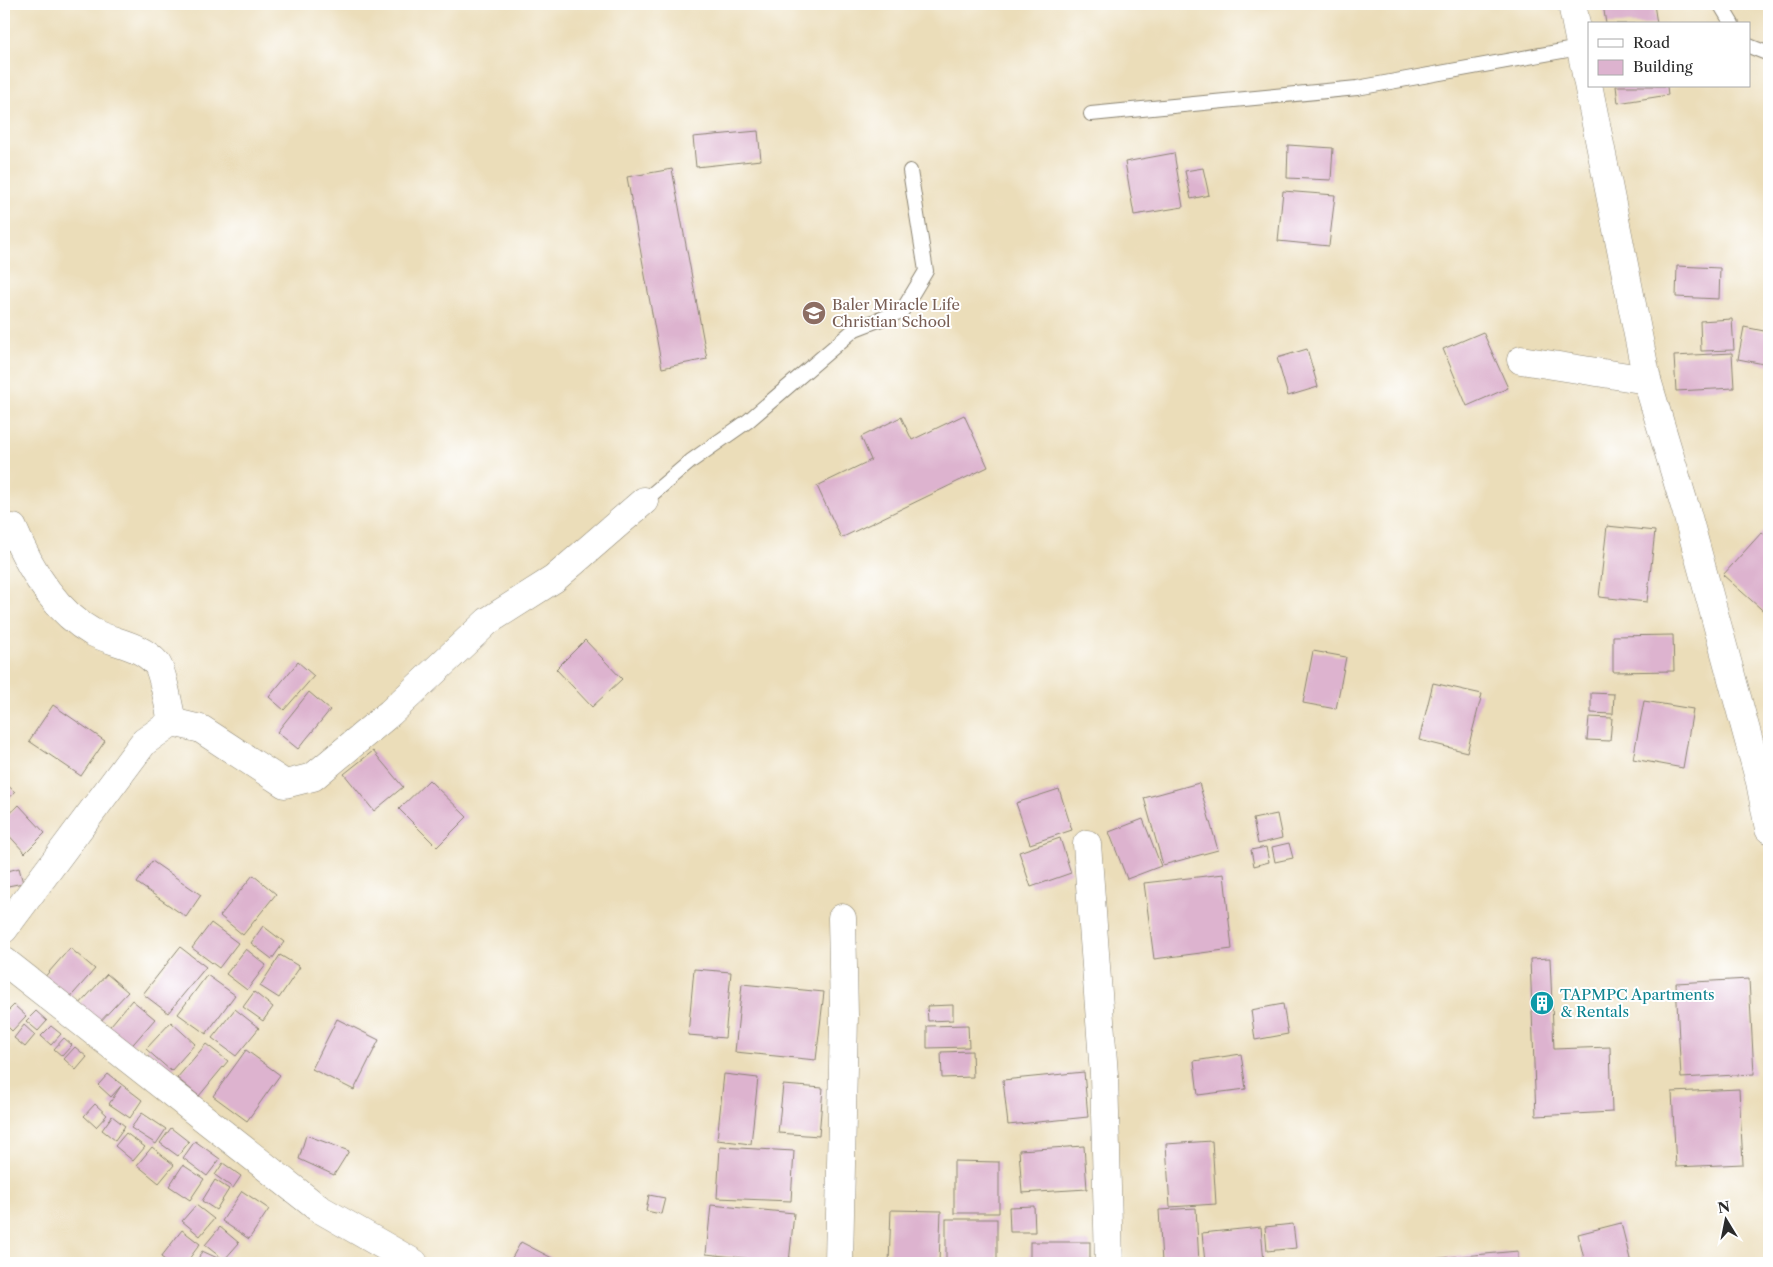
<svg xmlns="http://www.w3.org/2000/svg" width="1773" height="1267" viewBox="0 0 1773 1267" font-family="'Libre Caslon Text',serif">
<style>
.building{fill:#ddb3cf}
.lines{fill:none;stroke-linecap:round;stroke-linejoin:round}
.service-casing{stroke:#8b8472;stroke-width:16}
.minor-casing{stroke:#8b8472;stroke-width:29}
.tertiary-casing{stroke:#8b8472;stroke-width:29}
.service{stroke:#fff;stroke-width:14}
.minor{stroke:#fff;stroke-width:28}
.tertiary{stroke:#fff;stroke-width:28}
.labels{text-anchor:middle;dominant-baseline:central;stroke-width:4;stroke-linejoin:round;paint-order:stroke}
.education-label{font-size:15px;fill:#785e54;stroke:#fff;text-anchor:start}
.culture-label{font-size:15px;fill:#0d838f;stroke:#fff;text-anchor:start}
</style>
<rect width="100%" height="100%" fill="#fff"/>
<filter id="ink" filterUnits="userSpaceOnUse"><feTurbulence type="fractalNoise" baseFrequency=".02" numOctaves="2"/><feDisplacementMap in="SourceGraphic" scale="10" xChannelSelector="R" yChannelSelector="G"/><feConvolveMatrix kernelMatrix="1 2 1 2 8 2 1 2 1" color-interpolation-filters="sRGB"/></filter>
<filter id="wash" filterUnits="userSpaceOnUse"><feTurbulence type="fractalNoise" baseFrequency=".0096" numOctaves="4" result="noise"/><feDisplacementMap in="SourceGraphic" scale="20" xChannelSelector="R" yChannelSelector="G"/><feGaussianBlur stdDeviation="1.12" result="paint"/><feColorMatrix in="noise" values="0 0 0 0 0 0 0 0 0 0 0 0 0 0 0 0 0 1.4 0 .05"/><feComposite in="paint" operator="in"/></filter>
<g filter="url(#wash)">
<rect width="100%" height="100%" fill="#ebddb9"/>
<g id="blocks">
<g class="building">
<polygon points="1603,4 1654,4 1657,24 1606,24"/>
<polygon points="1616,86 1667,86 1668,95 1618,103"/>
<polygon points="758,131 761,160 696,167 693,137"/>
<polygon points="1288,145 1333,148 1331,180 1287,178"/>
<polygon points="1174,153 1183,207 1134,215 1125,162"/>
<polygon points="1203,168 1209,195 1191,199 1185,171"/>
<polygon points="672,169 707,359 662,368 627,177"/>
<polygon points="1283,191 1335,195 1329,246 1278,241"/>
<polygon points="1677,266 1720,268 1719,299 1676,297"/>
<polygon points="1732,319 1734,350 1701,351 1700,321"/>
<polygon points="1744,327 1769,332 1769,365 1738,359"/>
<polygon points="1483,332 1508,388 1467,406 1443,349"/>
<polygon points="1307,349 1318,387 1288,396 1277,358"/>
<polygon points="1732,353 1734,388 1676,391 1674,356"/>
<polygon points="964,415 988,467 841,538 817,486 871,460 861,437 901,417 912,440"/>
<polygon points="1607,526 1655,531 1647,602 1599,597"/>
<polygon points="1762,532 1769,538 1769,616 1723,575"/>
<polygon points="1673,635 1674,671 1613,672 1613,636"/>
<polygon points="585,640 622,679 592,707 556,669"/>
<polygon points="1313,651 1346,657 1336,709 1303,703"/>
<polygon points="298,662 314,676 284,710 269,697"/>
<polygon points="1433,683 1482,694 1467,752 1419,740"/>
<polygon points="309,692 330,710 298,749 277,732"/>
<polygon points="1591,693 1614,694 1613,714 1591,713"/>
<polygon points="1644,701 1693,709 1683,768 1633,759"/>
<polygon points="53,705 105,741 81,776 29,741"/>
<polygon points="1589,717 1612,718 1610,741 1587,740"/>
<polygon points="373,751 403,787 374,811 344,774"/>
<polygon points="429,780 467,817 437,847 399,809"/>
<polygon points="4,782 15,792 4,804"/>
<polygon points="1199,783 1218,850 1163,865 1144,798"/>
<polygon points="1059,789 1072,830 1030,844 1016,803"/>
<polygon points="19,805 45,833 25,853 4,830 4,819"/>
<polygon points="1277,814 1282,838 1258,844 1253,819"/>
<polygon points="1143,819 1161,866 1127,879 1109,832"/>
<polygon points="1060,838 1071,873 1031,887 1019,852"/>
<polygon points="1289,843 1293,858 1275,862 1272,847"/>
<polygon points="1266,847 1269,862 1254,866 1251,850"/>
<polygon points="152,861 201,895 186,917 137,883"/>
<polygon points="19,868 23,883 8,886 4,872"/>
<polygon points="1224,874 1232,949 1154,959 1144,883"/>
<polygon points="253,875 276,894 243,935 220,916"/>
<polygon points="211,923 238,943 219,968 192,948"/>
<polygon points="263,926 284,942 272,959 251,943"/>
<polygon points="180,947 206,967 168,1013 143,994"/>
<polygon points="70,948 95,969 67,1001 42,980"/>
<polygon points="246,949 266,965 247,990 226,974"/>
<polygon points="280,955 300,967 279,998 260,986"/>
<polygon points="1550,958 1554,1049 1610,1047 1612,1112 1536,1116 1530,959"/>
<polygon points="694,969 731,972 725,1038 688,1035"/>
<polygon points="107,974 128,992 97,1025 77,1007"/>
<polygon points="207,975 235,995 206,1034 178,1014"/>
<polygon points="1749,979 1754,1074 1681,1078 1676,983"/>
<polygon points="742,984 824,992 816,1060 735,1052"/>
<polygon points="254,992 273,1007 263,1021 243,1007"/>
<polygon points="132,1000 155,1019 128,1050 106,1031"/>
<polygon points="1283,1004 1288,1034 1255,1040 1251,1010"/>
<polygon points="14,1005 26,1016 12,1031 4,1023 4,1015"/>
<polygon points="953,1005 953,1020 928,1021 927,1006"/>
<polygon points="235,1009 259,1028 236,1056 212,1038"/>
<polygon points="36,1011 47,1021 38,1031 26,1021"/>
<polygon points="337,1019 379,1040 354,1090 312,1069"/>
<polygon points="171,1022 195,1044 171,1071 146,1049"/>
<polygon points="24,1025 35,1035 25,1047 14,1038"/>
<polygon points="968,1025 969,1047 927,1048 927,1026"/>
<polygon points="51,1026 61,1034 51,1045 41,1036"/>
<polygon points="64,1038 72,1045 62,1056 54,1049"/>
<polygon points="206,1044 228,1061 199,1096 177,1078"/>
<polygon points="75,1047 87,1057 76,1070 64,1059"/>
<polygon points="246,1050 280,1075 247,1121 213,1096"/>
<polygon points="972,1051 973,1077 942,1078 941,1052"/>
<polygon points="1241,1054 1246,1089 1198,1095 1194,1061"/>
<polygon points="1084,1072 1088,1117 1008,1125 1003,1080"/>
<polygon points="108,1074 142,1100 130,1118 109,1104 121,1086 111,1097 98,1085"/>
<polygon points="724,1074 758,1078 751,1144 717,1140"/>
<polygon points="783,1085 823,1088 819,1136 778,1133"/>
<polygon points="1739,1089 1743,1164 1676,1167 1672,1092"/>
<polygon points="95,1104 107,1115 96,1127 84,1116"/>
<polygon points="142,1113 166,1129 156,1144 131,1128"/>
<polygon points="112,1116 125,1126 115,1140 102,1130"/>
<polygon points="171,1128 189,1142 178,1156 160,1143"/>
<polygon points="126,1133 145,1147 133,1161 115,1146"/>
<polygon points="306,1135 349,1151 334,1175 299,1159"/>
<polygon points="195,1141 220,1159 207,1176 183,1158"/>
<polygon points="1212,1141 1216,1204 1170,1207 1166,1144"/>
<polygon points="1084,1146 1087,1189 1022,1193 1019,1150"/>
<polygon points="152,1147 174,1165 159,1183 137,1165"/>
<polygon points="720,1147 794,1151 791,1201 717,1198"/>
<polygon points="954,1161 999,1162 999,1213 954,1213"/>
<polygon points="223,1163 241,1176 233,1188 215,1175"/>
<polygon points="183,1165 204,1179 190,1200 169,1186"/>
<polygon points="215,1180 229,1189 216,1210 202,1201"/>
<polygon points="242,1191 269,1209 249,1239 222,1221"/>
<polygon points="649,1195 665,1198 661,1214 646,1211"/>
<polygon points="196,1205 214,1219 200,1236 182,1221"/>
<polygon points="711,1205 794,1213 789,1263 706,1254"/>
<polygon points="1034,1206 1035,1232 1010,1232 1009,1207"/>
<polygon points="1196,1208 1199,1263 1162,1263 1159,1210"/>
<polygon points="891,1210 941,1211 939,1263 889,1263"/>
<rect x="946" y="1219" width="51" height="44"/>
<polygon points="1621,1223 1631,1263 1585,1263 1578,1234"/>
<polygon points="1293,1224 1296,1248 1267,1251 1265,1227"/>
<polygon points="220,1227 239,1243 224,1260 205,1245"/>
<polygon points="1261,1227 1264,1263 1205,1263 1202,1233"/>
<polygon points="182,1230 200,1244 186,1263 169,1263 161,1257"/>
<polygon points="521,1242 552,1258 549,1263 509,1263"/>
<rect x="1030" y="1242" width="60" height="21"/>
<polygon points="202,1251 224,1261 229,1263 196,1263"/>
<polygon points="1518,1251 1518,1263 1432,1263 1431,1259"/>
</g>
</g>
</g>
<g filter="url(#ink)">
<use href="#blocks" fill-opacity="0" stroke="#8b8472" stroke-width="1"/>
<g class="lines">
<g class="service-casing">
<g id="service">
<polyline points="1720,4 1732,24"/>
<polyline points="1749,46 1769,54"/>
<polyline points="1091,114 1357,88 1579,48"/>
<polyline points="644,501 691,461 748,421 855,329 902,311 926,271 910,171"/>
</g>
</g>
<g class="minor-casing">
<g id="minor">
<polyline points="1572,4 1647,380"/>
<polyline points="1521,360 1647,380 1686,510 1760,782 1769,829"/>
<path d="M 13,528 C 29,567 53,610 92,632 C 113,643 140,644 157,664 C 162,669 170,712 172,722"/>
<polyline points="1087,844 1104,1075 1109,1263"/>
<polyline points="4,929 144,742 172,722 201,729 285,784 313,777 390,713 488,621 554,579 644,501"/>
<polyline points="839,1263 844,1016 842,918"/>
</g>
</g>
<g class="tertiary-casing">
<polyline id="tertiary" points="4,961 318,1208 414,1263"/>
</g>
<use href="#service" class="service"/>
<use href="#minor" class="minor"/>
<use href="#tertiary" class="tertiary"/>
</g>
</g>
<defs>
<g id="school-disc" transform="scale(1.25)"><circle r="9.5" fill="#8d6e63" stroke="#fff"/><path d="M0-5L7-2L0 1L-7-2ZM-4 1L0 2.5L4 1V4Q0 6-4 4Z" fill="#fff"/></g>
<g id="building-disc" transform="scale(1.25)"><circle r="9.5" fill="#0f9aa8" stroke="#fff"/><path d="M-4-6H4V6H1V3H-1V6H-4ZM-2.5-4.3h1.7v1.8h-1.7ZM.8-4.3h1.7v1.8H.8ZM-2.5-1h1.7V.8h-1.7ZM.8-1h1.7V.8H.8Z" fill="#fff"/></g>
</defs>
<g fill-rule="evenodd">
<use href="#school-disc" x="814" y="313"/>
<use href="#building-disc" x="1542" y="1003"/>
</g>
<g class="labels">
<g class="education-label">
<text x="832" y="304">Baler Miracle Life<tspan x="832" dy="17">Christian School</tspan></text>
</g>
<g class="culture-label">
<text x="1560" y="994">TAPMPC Apartments<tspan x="1560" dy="17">&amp; Rentals</tspan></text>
</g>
</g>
<rect width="1773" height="1267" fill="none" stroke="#fff" stroke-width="20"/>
<rect x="1588" y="22" width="162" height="65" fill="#ffffff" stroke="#aaaaaa"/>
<rect x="1598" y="39" width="25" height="8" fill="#ffffff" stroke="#aaaaaa"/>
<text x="1633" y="48" font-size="15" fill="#2b2b2b">Road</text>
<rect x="1598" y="60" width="25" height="15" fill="#ddb3cf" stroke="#aaaaaa"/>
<text x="1633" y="72" font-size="15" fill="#2b2b2b">Building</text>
<g transform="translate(1726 1220) rotate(350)" stroke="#ffffff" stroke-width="4" paint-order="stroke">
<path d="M0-4L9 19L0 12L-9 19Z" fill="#2b2b2b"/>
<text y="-8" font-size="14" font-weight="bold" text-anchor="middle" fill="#2b2b2b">N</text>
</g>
</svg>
